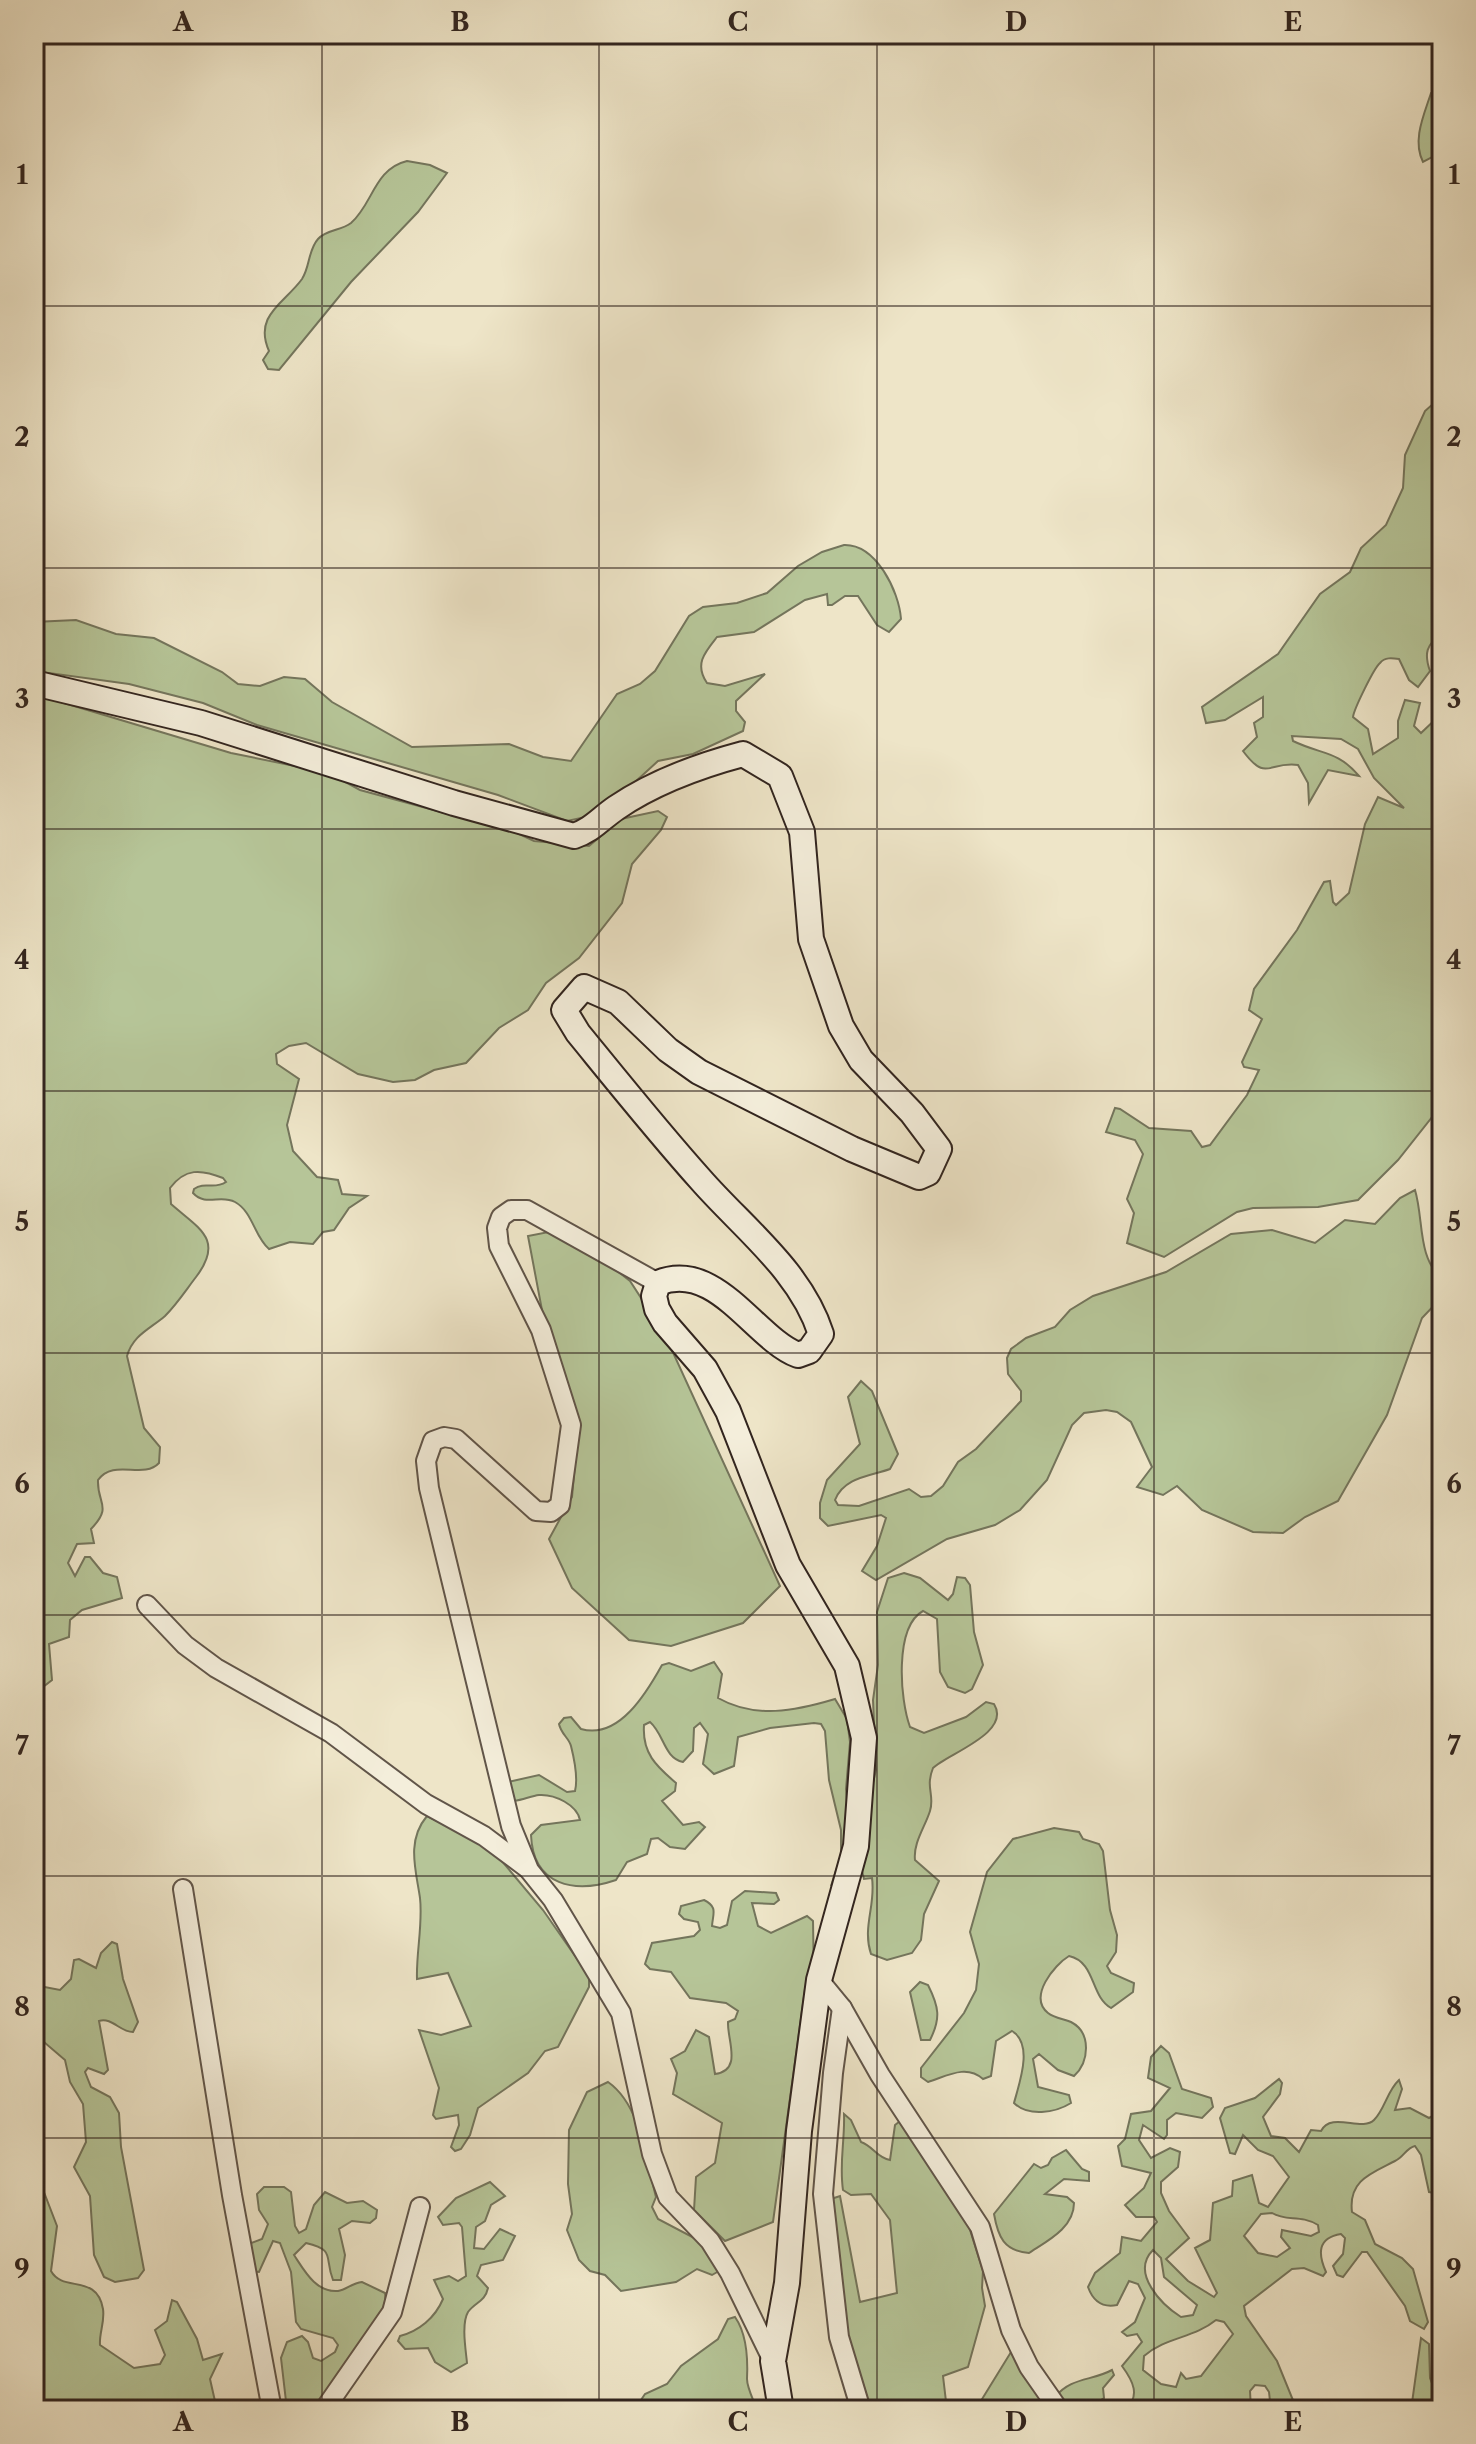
<svg xmlns="http://www.w3.org/2000/svg" width="1476" height="2444" viewBox="0 0 1476 2444" font-family="'Libre Caslon Text',serif">
<style>
.green{fill:#b6c598;stroke:#74755c;stroke-width:2;fill-rule:evenodd}
.lines{fill:none;stroke-linecap:round;stroke-linejoin:round}
.street-casing{stroke:#615549;stroke-width:22}
.secondary-casing{stroke:#32251f;stroke-width:28}
.street{stroke:#f4eedb;stroke-width:18}
.secondary{stroke:#f4eedb;stroke-width:24}
.grid{fill:none;stroke:#32251f;stroke-width:2;stroke-opacity:0.55}
.neatline{fill:none;stroke:#32251f;stroke-width:3}
.grid-label{font-size:26px;text-anchor:middle;font-weight:bold;fill:#32251f}
</style>
<rect width="100%" height="100%" fill="#eee5c8"/>
<filter id="stains"><feTurbulence type="fractalNoise" baseFrequency=".0025" numOctaves="4"/><feColorMatrix values="0 0 0 0 .2 0 0 0 0 .09 0 0 0 0 .02 0 0 0 .5 -.17"/></filter>
<radialGradient id="worn" r=".72"><stop offset=".6" stop-color="#630" stop-opacity="0"/><stop offset="1" stop-color="#630" stop-opacity=".3"/></radialGradient>
<g class="green">
<polygon points="478,34 576,34 559,43 484,40"/>
<path d="M 1436,89 L 1442,90 L 1442,152 L 1423,162 C 1412,140 1424,115 1431,93 Z"/>
<path d="M 407,161 L 430,165 L 447,173 L 418,212 L 351,282 L 279,370 L 268,369 L 263,360 L 269,351 C 253,315 285,303 302,279 C 310,267 308,250 318,239 C 327,229 341,231 351,223 C 373,204 374,169 407,161 Z"/>
<path d="M 1442,396 L 1442,634 C 1426,644 1424,654 1430,671 L 1418,687 L 1409,680 L 1399,659 C 1392,658 1385,657 1380,663 C 1374,668 1354,709 1353,717 L 1368,729 L 1373,754 L 1398,738 L 1398,721 L 1405,700 L 1420,703 L 1414,726 L 1421,733 L 1442,713 L 1442,1095 L 1436,1112 L 1398,1160 L 1358,1200 L 1318,1207 L 1253,1208 L 1237,1212 L 1164,1257 L 1127,1243 L 1134,1213 L 1127,1199 L 1143,1154 L 1135,1140 L 1106,1132 L 1115,1108 L 1120,1109 L 1149,1128 L 1191,1131 L 1202,1147 L 1210,1145 L 1247,1095 L 1259,1070 L 1244,1067 L 1242,1062 L 1262,1019 L 1249,1010 L 1254,989 L 1297,930 L 1324,882 L 1330,881 L 1333,902 L 1336,905 L 1349,893 L 1365,824 L 1378,797 L 1404,808 L 1374,778 L 1358,749 L 1341,739 L 1292,736 L 1293,741 C 1322,755 1337,750 1359,776 L 1328,770 L 1309,803 L 1308,783 L 1298,765 C 1268,761 1267,783 1243,751 L 1257,737 L 1254,723 L 1263,717 L 1263,697 L 1225,720 L 1206,723 L 1202,707 L 1278,654 L 1320,594 L 1350,572 L 1361,548 L 1386,525 L 1403,488 L 1405,455 L 1425,411 Z"/>
<path d="M 844,545 C 876,544 899,591 901,619 L 889,632 L 877,625 L 858,596 L 845,596 L 832,605 L 828,605 L 827,594 L 805,600 L 754,632 L 717,637 C 705,652 694,664 707,683 L 725,686 L 765,674 L 736,701 L 736,711 L 745,722 L 743,731 L 693,754 L 658,761 L 600,814 L 567,821 L 498,795 L 257,725 L 203,703 L 129,684 L 34,671 L 34,622 L 76,620 L 116,634 L 154,638 L 222,672 L 238,684 L 260,686 L 284,677 L 305,679 L 332,702 L 412,747 L 509,744 L 543,757 L 571,761 L 617,694 L 640,684 L 655,671 L 689,616 L 703,607 L 737,603 L 767,593 L 798,566 L 822,552 Z"/>
<path d="M 34,694 L 231,753 L 329,773 L 360,790 L 515,832 L 534,841 L 589,846 L 621,819 L 658,811 L 667,817 L 661,830 L 632,864 L 622,903 L 579,958 L 546,983 L 528,1010 L 499,1028 L 466,1063 L 434,1070 L 415,1080 L 393,1082 L 358,1074 L 306,1043 L 289,1046 L 276,1054 L 277,1064 L 299,1079 L 287,1125 L 293,1151 L 317,1177 L 338,1180 L 342,1194 L 367,1196 L 349,1208 L 334,1230 L 323,1232 L 313,1244 L 290,1242 L 269,1249 C 254,1236 253,1212 235,1202 C 220,1194 206,1207 193,1193 L 194,1189 C 205,1181 214,1190 226,1182 L 223,1178 C 201,1169 185,1168 170,1188 L 171,1204 C 198,1228 225,1239 196,1277 C 186,1290 177,1304 165,1316 C 150,1329 133,1335 127,1356 L 144,1428 L 160,1447 L 159,1463 C 143,1480 114,1458 98,1480 C 97,1504 113,1506 91,1529 L 94,1543 L 77,1544 L 68,1563 L 75,1576 L 85,1557 L 90,1557 L 103,1573 L 117,1577 L 122,1598 L 82,1610 L 70,1620 L 69,1637 L 49,1644 L 52,1680 L 34,1694 Z"/>
<path d="M 1415,1190 C 1424,1220 1417,1257 1442,1279 L 1442,1297 L 1422,1318 L 1387,1415 L 1338,1501 L 1305,1517 L 1283,1533 L 1253,1532 L 1202,1510 L 1177,1486 L 1163,1495 L 1137,1487 L 1152,1467 L 1131,1422 L 1117,1412 L 1106,1410 L 1084,1413 L 1072,1425 L 1047,1480 L 1020,1510 L 995,1525 L 947,1539 L 876,1580 L 862,1571 L 877,1546 L 886,1518 L 881,1515 L 828,1526 L 820,1518 L 820,1503 L 827,1480 L 860,1444 L 848,1397 L 861,1381 L 872,1391 L 898,1454 L 890,1469 C 871,1476 844,1477 835,1500 L 838,1505 L 859,1506 L 909,1489 L 921,1497 L 931,1496 L 943,1486 L 958,1462 L 976,1449 L 1021,1401 L 1021,1391 L 1008,1374 L 1007,1358 L 1011,1349 L 1026,1338 L 1055,1327 L 1070,1310 L 1093,1296 L 1166,1272 L 1231,1234 L 1272,1230 L 1315,1243 L 1345,1220 L 1375,1224 L 1400,1198 Z"/>
<polygon points="564,1229 630,1281 665,1335 780,1586 743,1623 671,1646 629,1640 572,1588 549,1539 572,1497 578,1430 548,1342 528,1236"/>
<path d="M 904,1573 L 920,1578 L 948,1600 L 953,1594 L 957,1577 L 965,1578 L 970,1585 L 974,1632 L 983,1665 L 972,1689 L 965,1693 L 948,1687 L 940,1672 L 937,1619 L 923,1611 C 894,1627 900,1700 910,1727 L 924,1733 L 966,1717 L 986,1702 L 994,1704 C 1012,1733 947,1754 933,1768 C 925,1788 935,1795 930,1811 C 925,1827 913,1843 915,1860 L 939,1881 L 924,1914 L 921,1940 L 912,1953 L 887,1960 L 871,1954 C 862,1927 876,1905 872,1878 L 864,1879 L 862,1871 L 866,1812 L 876,1770 L 873,1700 L 878,1665 L 877,1612 L 888,1578 Z"/>
<path d="M 714,1662 L 722,1674 L 718,1698 C 755,1719 795,1711 835,1699 L 847,1719 L 850,1742 L 846,1789 L 849,1836 L 831,1886 L 841,1855 L 841,1830 L 829,1780 L 825,1731 L 821,1724 L 814,1723 L 770,1728 L 738,1737 L 734,1766 L 714,1774 L 703,1764 L 708,1734 L 700,1723 L 694,1728 L 693,1751 L 683,1762 C 664,1758 664,1734 650,1722 L 644,1725 C 642,1753 656,1766 676,1783 L 675,1791 L 662,1801 L 683,1825 L 699,1822 L 705,1827 L 685,1849 L 670,1847 L 658,1838 L 651,1839 L 647,1854 L 627,1862 L 616,1880 C 575,1894 533,1886 531,1835 L 541,1825 L 580,1820 C 577,1805 555,1794 539,1795 C 531,1796 523,1800 514,1801 L 508,1782 L 539,1775 L 567,1792 L 575,1791 C 578,1779 574,1758 571,1746 C 569,1738 561,1734 559,1724 L 564,1718 L 571,1717 L 581,1729 C 619,1740 647,1692 662,1665 L 669,1663 L 691,1671 Z"/>
<path d="M 427,1816 L 490,1847 L 543,1910 L 589,1976 L 589,1987 L 558,2047 L 545,2051 L 528,2073 L 478,2108 L 470,2135 L 461,2149 L 455,2151 L 451,2147 L 459,2125 L 458,2115 L 436,2119 L 433,2115 L 439,2088 L 419,2030 L 441,2035 L 471,2026 L 448,1973 L 417,1979 C 416,1953 423,1924 420,1898 C 416,1870 406,1841 427,1816 Z"/>
<path d="M 1054,1828 L 1079,1832 L 1083,1839 L 1099,1844 L 1103,1851 L 1110,1910 L 1117,1935 L 1116,1952 L 1107,1966 L 1111,1973 L 1134,1983 L 1133,1992 L 1111,2008 C 1090,1996 1096,1962 1069,1956 C 1054,1965 1028,1997 1048,2013 C 1054,2018 1064,2019 1071,2022 C 1092,2033 1089,2062 1074,2076 L 1058,2070 L 1039,2054 L 1033,2059 L 1038,2087 L 1069,2095 L 1071,2103 C 1055,2113 1028,2117 1014,2103 C 1019,2084 1034,2044 1012,2031 L 996,2041 L 991,2076 L 983,2079 C 966,2064 947,2076 928,2082 L 921,2077 L 921,2068 L 964,2013 L 976,1990 L 979,1964 L 970,1932 L 987,1872 L 1013,1839 Z"/>
<path d="M 745,1891 L 776,1893 L 779,1900 L 774,1904 L 752,1903 L 758,1926 L 771,1933 L 807,1916 L 813,1921 L 814,1982 L 805,1989 L 773,2222 L 725,2241 L 694,2210 L 696,2177 L 715,2163 L 722,2123 L 673,2094 L 677,2073 L 671,2059 L 685,2051 L 696,2030 L 709,2037 L 715,2074 C 743,2070 727,2040 728,2022 L 735,2019 L 738,2011 L 726,2003 L 690,1998 L 671,1972 L 650,1969 L 645,1964 L 652,1943 L 694,1936 L 700,1930 L 698,1922 L 684,1919 L 679,1914 L 681,1906 L 704,1900 C 718,1907 713,1913 712,1926 L 720,1928 L 727,1925 L 732,1901 Z"/>
<path d="M 112,1942 L 117,1944 L 123,1979 L 138,2022 L 133,2032 C 120,2032 112,2017 99,2021 L 108,2070 L 104,2074 L 88,2068 L 85,2072 L 91,2087 L 110,2097 L 119,2113 L 121,2147 L 144,2270 L 138,2278 L 115,2282 L 104,2277 L 94,2255 L 90,2196 L 74,2167 L 86,2142 L 83,2104 L 70,2082 L 65,2060 L 44,2042 L 34,2044 L 34,1985 L 60,1990 L 71,1979 L 74,1960 L 79,1959 L 96,1968 L 101,1953 Z"/>
<path d="M 920,1982 L 928,1985 C 939,2007 941,2018 930,2040 L 921,2040 L 910,1992 Z"/>
<path d="M 1161,2046 L 1169,2053 L 1182,2089 L 1211,2098 L 1213,2107 L 1202,2118 L 1176,2113 L 1167,2120 L 1167,2135 L 1164,2139 L 1143,2125 L 1139,2140 L 1151,2158 L 1170,2148 L 1180,2152 L 1178,2167 L 1161,2182 L 1161,2193 L 1169,2211 L 1189,2238 L 1166,2259 L 1188,2281 L 1214,2297 L 1217,2293 L 1195,2248 L 1210,2240 L 1213,2203 L 1232,2196 L 1233,2181 L 1252,2175 L 1259,2203 L 1268,2207 L 1289,2177 L 1273,2156 L 1258,2150 L 1243,2135 L 1235,2154 L 1230,2153 L 1220,2118 L 1225,2108 L 1255,2098 L 1279,2079 L 1282,2083 L 1280,2094 L 1263,2117 L 1271,2136 L 1285,2138 L 1299,2152 L 1311,2130 L 1321,2131 C 1331,2111 1362,2132 1374,2120 C 1385,2109 1387,2091 1399,2080 L 1402,2089 L 1395,2110 L 1410,2108 L 1429,2118 L 1442,2111 L 1442,2194 L 1429,2192 L 1421,2155 L 1415,2146 C 1406,2148 1404,2157 1395,2161 C 1372,2173 1348,2180 1352,2212 L 1365,2220 L 1375,2244 L 1402,2258 L 1413,2269 L 1428,2322 L 1424,2329 L 1410,2321 L 1405,2306 L 1367,2252 L 1362,2252 L 1343,2277 L 1337,2275 L 1333,2266 L 1343,2254 L 1345,2238 L 1341,2234 C 1317,2238 1318,2254 1326,2272 L 1323,2276 L 1304,2268 L 1292,2269 L 1244,2306 L 1246,2316 L 1277,2361 L 1297,2410 L 1271,2410 L 1269,2392 L 1265,2386 L 1255,2385 L 1250,2391 L 1251,2410 L 1125,2410 C 1141,2396 1133,2381 1122,2366 L 1142,2342 L 1137,2334 L 1127,2336 L 1122,2332 L 1135,2322 L 1145,2298 L 1138,2284 L 1129,2281 L 1117,2305 C 1102,2308 1093,2301 1088,2287 L 1095,2273 L 1120,2253 L 1122,2237 L 1141,2241 L 1157,2222 L 1154,2217 L 1136,2217 L 1125,2205 L 1144,2188 L 1151,2173 L 1122,2166 L 1118,2146 L 1125,2139 L 1131,2114 L 1151,2111 L 1170,2088 L 1148,2078 L 1151,2057 ZM 1272,2213 C 1287,2222 1300,2214 1318,2225 L 1319,2232 L 1311,2236 L 1282,2230 L 1281,2237 L 1290,2248 L 1277,2257 L 1258,2253 L 1244,2236 L 1261,2214 ZM 1153,2250 L 1161,2258 L 1164,2277 L 1197,2305 L 1193,2315 L 1181,2317 C 1162,2305 1130,2273 1153,2250 ZM 1216,2320 L 1224,2322 L 1233,2334 L 1201,2376 L 1186,2379 L 1181,2373 L 1176,2387 L 1161,2384 L 1143,2370 L 1144,2356 C 1166,2337 1194,2338 1216,2320 Z"/>
<path d="M 608,2082 C 641,2105 646,2160 656,2197 L 652,2207 L 658,2219 L 700,2241 L 719,2271 L 712,2275 L 697,2269 L 676,2282 L 621,2291 L 605,2275 L 590,2271 L 579,2260 L 567,2230 L 572,2214 L 568,2184 L 569,2130 L 587,2092 Z"/>
<path d="M 844,2114 L 851,2120 L 861,2142 C 873,2146 877,2158 890,2160 L 895,2125 L 904,2118 L 965,2214 L 983,2271 L 982,2288 L 985,2306 L 968,2367 L 943,2376 L 947,2410 L 871,2410 L 848,2335 L 831,2199 L 840,2196 L 860,2302 L 897,2293 L 890,2220 L 871,2194 L 851,2195 L 843,2190 C 839,2163 845,2141 844,2114 Z"/>
<path d="M 34,2135 L 38,2141 L 37,2174 L 57,2226 L 51,2271 C 63,2293 97,2273 103,2309 C 105,2322 99,2333 100,2345 L 134,2368 L 160,2364 L 165,2355 L 155,2330 L 167,2321 L 172,2300 L 177,2302 L 197,2339 L 203,2360 L 222,2354 L 210,2379 L 217,2410 L 34,2410 Z"/>
<path d="M 1066,2150 L 1082,2169 L 1089,2172 L 1089,2181 L 1064,2179 L 1045,2194 L 1067,2197 L 1074,2203 C 1074,2228 1047,2241 1029,2253 C 1004,2251 998,2237 994,2214 L 1034,2164 L 1041,2168 L 1048,2165 L 1052,2158 Z"/>
<path d="M 490,2182 L 505,2196 L 491,2205 L 485,2221 L 476,2227 L 474,2248 L 484,2249 L 500,2229 L 515,2236 L 503,2260 L 481,2265 L 477,2276 L 488,2288 C 485,2302 475,2302 468,2312 C 461,2324 466,2351 467,2363 L 451,2372 L 435,2362 L 428,2348 L 405,2349 L 398,2341 L 400,2336 C 419,2331 435,2318 443,2299 L 434,2280 L 449,2276 L 458,2281 L 466,2276 L 462,2227 L 459,2223 L 443,2225 L 438,2217 L 456,2198 Z"/>
<path d="M 264,2187 L 284,2187 L 291,2192 L 295,2226 L 299,2233 L 306,2229 L 314,2205 L 325,2192 L 347,2203 L 363,2201 L 377,2210 L 376,2218 L 370,2223 L 352,2221 L 339,2229 L 345,2255 L 341,2280 L 333,2280 C 324,2257 336,2250 306,2243 L 294,2255 C 304,2270 316,2293 338,2291 C 346,2290 352,2283 362,2282 L 385,2293 C 390,2321 336,2385 320,2410 L 287,2410 L 281,2358 L 287,2342 L 302,2336 L 308,2342 L 313,2358 L 321,2361 L 335,2352 L 338,2345 L 333,2338 L 301,2329 L 296,2322 L 291,2272 L 280,2243 L 273,2241 L 259,2272 L 250,2271 L 246,2245 L 262,2239 L 268,2224 L 259,2210 L 257,2194 Z"/>
<path d="M 735,2317 C 747,2334 748,2359 747,2379 C 747,2388 754,2401 757,2410 L 648,2410 L 641,2400 L 645,2394 L 667,2384 L 681,2366 L 718,2339 L 728,2319 Z"/>
<polygon points="1421,2338 1429,2344 1430,2378 1442,2410 1411,2410"/>
<polygon points="1011,2352 1049,2410 982,2410 979,2404"/>
<path d="M 1112,2370 L 1114,2375 L 1103,2388 L 1104,2398 L 1090,2407 L 1091,2410 L 1062,2410 L 1055,2397 C 1071,2377 1092,2381 1112,2370 Z"/>
</g>
<g class="lines">
<g class="street-casing">
<g id="street">
<polyline points="658,1283 527,1210 511,1210 501,1217 497,1228 499,1246 541,1330 571,1425 560,1505 551,1512 536,1511 456,1439 444,1437 433,1441 426,1461 429,1488 511,1826 529,1870 553,1900 621,2013 652,2154 668,2197 710,2241 730,2273 773,2361"/>
<polyline points="147,1605 185,1645 216,1668 331,1733 426,1804 484,1836 527,1868"/>
<polyline points="183,1889 232,2195 272,2410"/>
<polyline points="819,1980 842,2008 880,2075 980,2227 1011,2330 1029,2367 1059,2410"/>
<polyline points="842,2008 833,2073 823,2194 839,2337 861,2410"/>
<polyline points="324,2410 392,2312 420,2207"/>
</g>
</g>
<g class="secondary-casing">
<path id="secondary" d="M 34,683 L 201,723 L 454,803 L 574,836 C 592,830 600,819 616,808 C 654,782 698,766 743,754 L 780,776 L 802,832 L 811,939 L 841,1026 L 861,1060 L 912,1113 L 939,1149 L 928,1173 L 919,1177 L 852,1149 L 699,1072 L 668,1050 L 618,1002 L 584,987 L 564,1010 L 578,1033 C 618,1082 658,1132 701,1180 C 743,1228 801,1271 821,1334 L 809,1351 L 798,1355 C 755,1339 716,1259 658,1283 L 654,1296 L 657,1309 L 665,1323 L 705,1369 L 728,1411 L 788,1565 L 847,1666 L 864,1738 L 856,1846 L 819,1980 L 799,2131 L 787,2283 L 773,2361 L 781,2410"/>
</g>
<use href="#street" class="street"/>
<use href="#secondary" class="secondary"/>
</g>
<path class="grid" d="M 322,34 L 322,2410M 599,34 L 599,2410M 877,34 L 877,2410M 1154,34 L 1154,2410M 34,306 L 1442,306M 34,568 L 1442,568M 34,829 L 1442,829M 34,1091 L 1442,1091M 34,1353 L 1442,1353M 34,1615 L 1442,1615M 34,1876 L 1442,1876M 34,2138 L 1442,2138"/>
<rect width="1476" height="2444" fill="none" stroke="#eee5c8" stroke-width="88"/>
<rect x="44" y="44" width="1388" height="2356" class="neatline"/>
<g class="grid-label">
<text x="183" y="31">A</text>
<text x="460" y="31">B</text>
<text x="738" y="31">C</text>
<text x="1016" y="31">D</text>
<text x="1293" y="31">E</text>
<text x="22" y="184">1</text>
<text x="1454" y="184">1</text>
<text x="22" y="446">2</text>
<text x="1454" y="446">2</text>
<text x="22" y="708">3</text>
<text x="1454" y="708">3</text>
<text x="22" y="969">4</text>
<text x="1454" y="969">4</text>
<text x="22" y="1231">5</text>
<text x="1454" y="1231">5</text>
<text x="22" y="1493">6</text>
<text x="1454" y="1493">6</text>
<text x="22" y="1755">7</text>
<text x="1454" y="1755">7</text>
<text x="22" y="2016">8</text>
<text x="1454" y="2016">8</text>
<text x="22" y="2278">9</text>
<text x="1454" y="2278">9</text>
<text x="183" y="2431">A</text>
<text x="460" y="2431">B</text>
<text x="738" y="2431">C</text>
<text x="1016" y="2431">D</text>
<text x="1293" y="2431">E</text>
</g>
<rect width="100%" height="100%" filter="url(#stains)"/>
<rect width="100%" height="100%" fill="url(#worn)"/>
</svg>
